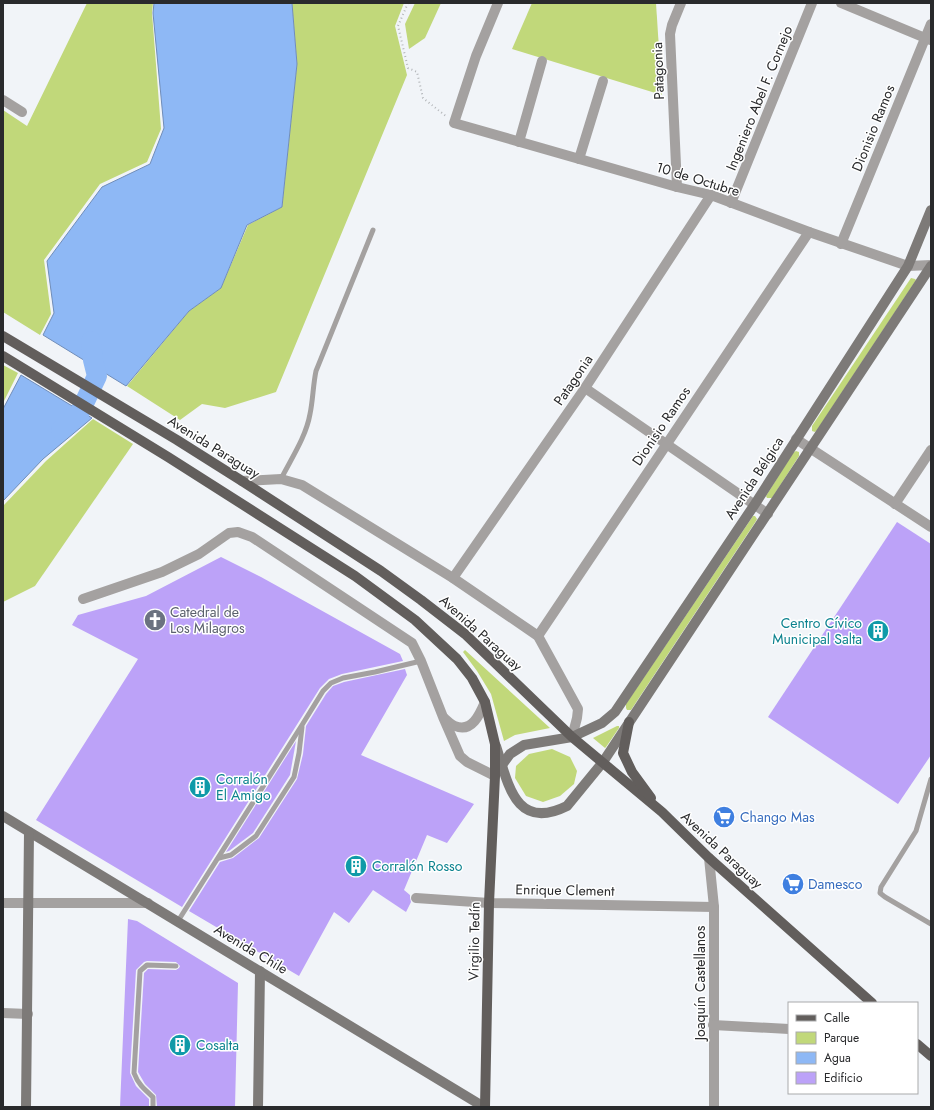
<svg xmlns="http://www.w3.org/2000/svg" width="934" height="1110" viewBox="0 0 934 1110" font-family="Jost,sans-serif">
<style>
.green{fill:#c1d87a}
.water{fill:#8eb8f5;stroke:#708db9}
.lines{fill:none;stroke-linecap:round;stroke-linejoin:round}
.river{stroke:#8eb8f5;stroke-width:20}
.building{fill:#bca2f8}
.path{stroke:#b2b5b8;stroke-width:2;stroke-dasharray:1 3;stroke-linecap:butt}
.lane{stroke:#a4a1a0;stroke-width:5}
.street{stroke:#a4a1a0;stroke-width:10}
.secondary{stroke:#7d7a78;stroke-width:10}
.primary{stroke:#625e5c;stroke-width:10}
.labels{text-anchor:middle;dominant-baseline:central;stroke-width:3;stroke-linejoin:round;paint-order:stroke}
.street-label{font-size:14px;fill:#292a2c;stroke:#fff}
.worship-label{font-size:14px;fill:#5b616d;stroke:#fff;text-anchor:start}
.culture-label{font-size:14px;fill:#0d838f;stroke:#fff;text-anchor:start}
.shop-label{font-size:14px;fill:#366cbe;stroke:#fff;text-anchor:start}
</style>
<rect width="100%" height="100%" fill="#f1f4f8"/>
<g class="green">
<polygon points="87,3 153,3 152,13 161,129 147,162 100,184 44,260 51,314 40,335 3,312 3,110 27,126"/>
<polygon points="292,3 404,3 395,26 407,75 276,392 225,408 202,404 180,420 127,386 189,311 221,288 248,225 282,207 297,64"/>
<polygon points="415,3 441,3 425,38 409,49 405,24"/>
<polygon points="532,3 656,3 662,95 512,49"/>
<polygon points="911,278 915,279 916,280 817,430 815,432 812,431 812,426"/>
<polygon points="3,365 18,373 3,403"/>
<polygon points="93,419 133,444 35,586 3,602 3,506 46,461"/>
<polygon points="796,451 799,452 799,456 772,498 767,498 766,496 793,453"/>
<polygon points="753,516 755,516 757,519 756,521 631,710 627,710 626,708 626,704"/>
<polygon points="465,650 550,728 515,735 504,741 491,694 477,671 463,652"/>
<polygon points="617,726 619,726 619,728 606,747 605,748 593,738"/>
<polygon points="552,749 570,757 577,771 574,784 560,796 543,802 526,796 515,778 516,766 529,754"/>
</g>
<g class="water">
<polygon points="154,3 292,3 297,64 282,207 247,225 221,288 189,311 126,386 43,335 54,313 47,261 102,187 150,164 164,128 153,13"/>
<polygon points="21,375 92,418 43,459 3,501 3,409"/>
</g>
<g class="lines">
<polyline class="river" points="61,430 79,414 97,376 93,360 91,341"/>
</g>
<g class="building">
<polygon points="897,522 931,544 931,755 898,804 768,717"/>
<polygon points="221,557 261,577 400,654 403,661 342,674 329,679 320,688 182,907 36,820 138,659 72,625 78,615 146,596"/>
<polygon points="405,669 407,675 361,755 474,804 447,843 427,835 404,890 410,895 410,898 411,902 406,912 373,890 349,923 334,912 299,976 189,911 220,862 233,858 259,838 297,779 303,754 306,726 326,694 333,686 344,682"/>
<polygon points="296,741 290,775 253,833 229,851 226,852"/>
<polygon points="128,919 137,921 238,983 235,1107 157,1107 156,1095 145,1084 138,1072 144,973 148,969 176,970 179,968 180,966 176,962 147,961 144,962 136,970 130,1073 136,1086 149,1099 149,1107 120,1107"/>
</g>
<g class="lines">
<polyline class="path" points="408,3 398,26 408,68 417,72 423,98 447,117"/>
<g class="lane">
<path d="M 281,479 C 291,459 306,437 310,414 C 313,400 313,385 316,371 L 373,230"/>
<polyline points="931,779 916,831 881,887 880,893 885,897 931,924"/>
<polyline points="219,858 231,855 256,836 294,777 299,753 302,727"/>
<polyline points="178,921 302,725 323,691 331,683 343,678 375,672 421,661"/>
<path d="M 153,1107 L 153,1097 C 144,1089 138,1084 134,1073 L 140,971 L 147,965 L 176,966"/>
</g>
<g class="street">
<polyline points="498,3 476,56 454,123 677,187 711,195 809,232 908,266 931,265"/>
<polyline points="841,3 930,40"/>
<polyline points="3,100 22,112"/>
<polyline points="519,142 542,61"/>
<polyline points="579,159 603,81"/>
<polyline points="677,187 670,34 672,25 681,3"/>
<polyline points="731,203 812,3"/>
<polyline points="841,244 931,24"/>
<polyline points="585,388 768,514"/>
<polyline points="796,439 931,527"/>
<polyline points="242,481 281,479 302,485 453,578 538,636 578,709 577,718 572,737"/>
<polyline points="895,504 931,450"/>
<polyline points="453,578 585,388 711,195"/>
<polyline points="83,599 162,572 199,554 229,533 238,532 252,537 412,643 421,661 443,717 460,756 467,762 495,776"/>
<polyline points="538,636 809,232"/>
<path d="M 444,718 C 448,721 451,725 455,726 C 472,733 480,714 485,702"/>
<polyline points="709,858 714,907 714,1107"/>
<polyline points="416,898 489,903 714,907"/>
<polyline points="3,903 148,903"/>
<polyline points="3,1013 28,1014"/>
<polyline points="713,1025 789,1029"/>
</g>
<g class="secondary">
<path d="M 496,746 C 508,783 515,832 567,806 L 603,762 L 931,266"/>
<polyline points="499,769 510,754 524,745 572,737 602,723 615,712 755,504 908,266 931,210"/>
<polyline points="3,816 484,1107"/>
<polyline points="26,1107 29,832"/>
<polyline points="258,1107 260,971"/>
</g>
<g class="primary">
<polyline points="3,336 177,440 242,481 381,571 421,600 465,634 572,737 662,812 709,858 872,1003"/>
<polyline points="3,356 168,457 355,576 415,620 457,659 472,678 485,702 495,744 495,776 489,903 485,1107"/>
<polyline points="629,722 623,753 632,772 651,798"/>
<polyline points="917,1044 931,1056"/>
</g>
</g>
<defs>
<g id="church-disc" transform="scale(1.15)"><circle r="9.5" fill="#6b7280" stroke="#fff"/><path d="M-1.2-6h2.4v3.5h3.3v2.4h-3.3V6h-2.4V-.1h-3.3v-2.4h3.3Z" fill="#fff"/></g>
<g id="building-disc" transform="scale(1.15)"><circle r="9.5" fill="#0f9aa8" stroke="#fff"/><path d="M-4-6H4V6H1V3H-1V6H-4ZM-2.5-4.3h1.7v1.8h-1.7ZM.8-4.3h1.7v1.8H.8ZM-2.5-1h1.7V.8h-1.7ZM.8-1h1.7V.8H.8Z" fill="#fff"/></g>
<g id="supermarket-disc" transform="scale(1.15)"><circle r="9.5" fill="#3f7fe0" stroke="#fff"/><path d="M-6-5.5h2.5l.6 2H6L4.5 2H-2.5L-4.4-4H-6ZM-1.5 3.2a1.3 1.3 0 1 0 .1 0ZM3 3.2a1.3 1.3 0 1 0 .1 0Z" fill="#fff"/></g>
</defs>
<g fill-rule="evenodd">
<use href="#church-disc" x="155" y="620"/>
<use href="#building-disc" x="878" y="631"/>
<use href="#building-disc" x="200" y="787"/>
<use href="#supermarket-disc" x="724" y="817"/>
<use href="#building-disc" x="356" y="866"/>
<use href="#supermarket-disc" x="793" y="884"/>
<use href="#building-disc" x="180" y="1045"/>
</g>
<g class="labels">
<g class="street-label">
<text transform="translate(658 71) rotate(-92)">Patagonia</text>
<text transform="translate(759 98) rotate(-68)">Ingeniero Abel F. Cornejo</text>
<text transform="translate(873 128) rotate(-68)">Dionisio Ramos</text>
<text transform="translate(698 179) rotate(17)">10 de Octubre</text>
<text transform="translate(573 380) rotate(-56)">Patagonia</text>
<text transform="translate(661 426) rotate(-56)">Dionisio Ramos</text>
<text transform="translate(214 447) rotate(32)">Avenida Paraguay</text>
<text transform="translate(754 478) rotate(-57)">Avenida Bélgica</text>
<text transform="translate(481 633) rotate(42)">Avenida Paraguay</text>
<text transform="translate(722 850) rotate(43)">Avenida Paraguay</text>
<text transform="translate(565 890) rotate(1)">Enrique Clement</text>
<text transform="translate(474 941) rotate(-89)">Virgilio Tedín</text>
<text transform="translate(251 949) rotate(31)">Avenida Chile</text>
<text transform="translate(700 983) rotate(-90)">Joaquín Castellanos</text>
</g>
<g class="worship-label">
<text x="170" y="612">Catedral de<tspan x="170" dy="16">Los Milagros</tspan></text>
</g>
<g class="culture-label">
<text x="862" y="623" text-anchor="end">Centro Cívico<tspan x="862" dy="16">Municipal Salta</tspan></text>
<text x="216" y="779">Corralón<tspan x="216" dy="16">El Amigo</tspan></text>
<text x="372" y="866">Corralón Rosso</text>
<text x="196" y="1045">Cosalta</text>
</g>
<g class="shop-label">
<text x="740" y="817">Chango Mas</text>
<text x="808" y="884">Damesco</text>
</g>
</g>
<rect width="934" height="1110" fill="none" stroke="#292a2c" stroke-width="8"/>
<rect x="788" y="1002" width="130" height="92" fill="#ffffff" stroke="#a9aaab"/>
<rect x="796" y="1015" width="20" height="6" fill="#625e5c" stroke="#a9aaab"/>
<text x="824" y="1022" font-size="12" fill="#292a2c">Calle</text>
<rect x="796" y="1032" width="20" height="12" fill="#c1d87a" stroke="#a9aaab"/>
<text x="824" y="1042" font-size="12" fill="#292a2c">Parque</text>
<rect x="796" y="1052" width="20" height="12" fill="#8eb8f5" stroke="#a9aaab"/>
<text x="824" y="1062" font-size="12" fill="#292a2c">Agua</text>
<rect x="796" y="1072" width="20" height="12" fill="#bca2f8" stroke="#a9aaab"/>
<text x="824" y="1082" font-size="12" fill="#292a2c">Edificio</text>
</svg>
